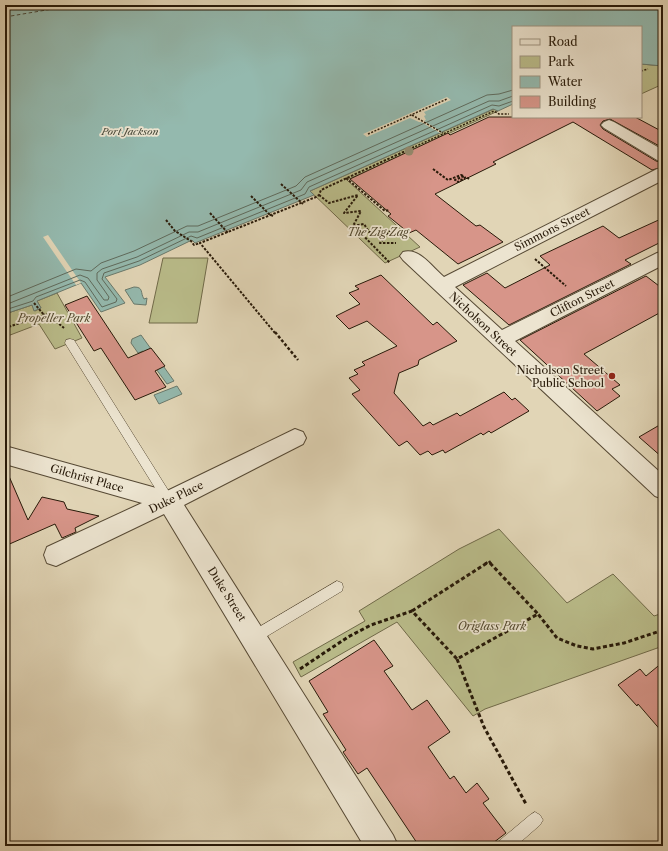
<svg xmlns="http://www.w3.org/2000/svg" width="668" height="851" viewBox="0 0 668 851" font-family="'Libre Caslon Text',serif">
<style>
.green{fill:#b9bb89;stroke:#706a49}
.water{fill:#94b9ae;stroke:#69796c}
.pier{fill:#e1d5b6}
.lines{fill:none;stroke-linecap:round;stroke-linejoin:round}
.shore{stroke:#5e6a5c;stroke-width:1}
.ferry{stroke:#484a3b;stroke-width:1;stroke-dasharray:3.5 2.5;stroke-linecap:butt}
.building{fill:#d79589;stroke:#281a09}
.service-casing{stroke:#564934;stroke-width:1}
.minor-casing{stroke:#564934;stroke-width:2}
.path-far3{stroke:#281a09;stroke-width:1.5;stroke-dasharray:2 1.5;stroke-linecap:butt}
.path-far2{stroke:#281a09;stroke-width:2;stroke-dasharray:2.5 1.5;stroke-linecap:butt}
.path-far1{stroke:#281a09;stroke-width:2.5;stroke-dasharray:3 2;stroke-linecap:butt}
.path{stroke:#281a09;stroke-width:3;stroke-dasharray:4 2.5;stroke-linecap:butt}
.service{fill:#ece4d0;fill-rule:evenodd}
.minor{fill:#ece4d0;fill-rule:evenodd}
.tree{fill:#93896c}
.poi-dot{fill:#8f2418;stroke:#ece4d0;stroke-width:1.5}
.labels{text-anchor:middle;dominant-baseline:central;stroke-width:3.5;stroke-linejoin:round;paint-order:stroke}
.far-water-label{font-size:10px;font-style:italic;fill:#484a3b;stroke:#ece4d0}
.street-label{font-size:11px;fill:#281a09;stroke:#ece4d0}
.park-label{font-size:11px;font-style:italic;fill:#544a2f;stroke:#ece4d0}
.poi-label{font-size:11px;fill:#281a09;stroke:#ece4d0;text-anchor:end}
</style>
<rect width="100%" height="100%" fill="#e1d5b6"/>
<filter id="stains"><feTurbulence type="fractalNoise" baseFrequency=".005" numOctaves="4"/><feColorMatrix values="0 0 0 0 .2 0 0 0 0 .09 0 0 0 0 .02 0 0 0 .5 -.17"/></filter>
<radialGradient id="worn" r=".72"><stop offset=".6" stop-color="#630" stop-opacity="0"/><stop offset="1" stop-color="#630" stop-opacity=".3"/></radialGradient>
<g class="green">
<polygon points="641,64 663,66 663,84 641,94"/>
<polygon points="494,109 498,111 347,180 420,247 385,263 310,191"/>
<polygon points="163,258 208,258 197,323 149,323"/>
<polygon points="57,293 82,338 55,349 39,324 5,337 5,314 32,305 35,311 41,308 37,301"/>
<polygon points="499,529 567,603 613,574 654,616 663,613 663,646 485,709 473,716 397,622 301,677 293,662 365,621 359,611 459,549"/>
</g>
<g class="water">
<polygon points="5,5 663,5 663,66 641,64 641,27 513,27 513,104 498,111 493,109 310,191 314,195 195,243 192,240 140,265 105,277 125,303 101,312 81,283 37,301 41,308 34,311 32,305 5,314"/>
<path d="M 134,287 C 144,287 140,293 144,299 L 147,298 L 146,305 L 134,304 L 125,290 Z"/>
<polygon points="141,335 174,381 167,384 143,351 138,353 131,343 132,339"/>
<polygon points="177,386 182,394 159,404 154,395"/>
</g>
<g class="pier">
<polygon points="447,97 451,100 424,112 426,115 424,116 426,120 424,121 442,132 440,133 421,122 419,122 410,118 367,137 363,134"/>
<polygon points="48,235 81,283 76,285 43,237"/>
</g>
<g class="lines">
<g class="shore">
<polyline points="5,298 76,269 91,271 101,263 134,251 187,226 198,226 296,186 305,177 487,95 499,94 513,90"/>
<polyline points="5,305 80,275 88,278 104,300 108,300 109,297 97,280 97,273 102,269 137,257 189,232 198,232 301,190 307,182 489,101 499,101 513,96"/>
<polyline points="5,310 33,301 36,297 80,280 85,282 102,307 116,302 117,299 102,279 104,273 139,261 191,236 197,238 305,194 309,187 492,105 499,106 513,101"/>
</g>
<g class="ferry">
<polyline points="628,5 663,8"/>
<polyline points="5,17 76,5"/>
</g>
</g>
<g class="building">
<polygon points="489,117 635,117 663,132 663,134 659,136 663,141 663,148 610,119 603,121 600,125 603,129 656,161 663,163 663,167 652,170 573,122 493,162 496,164 435,194 476,226 480,225 503,242 458,264 416,230 409,233 388,216 391,214 350,179 448,133 450,135"/>
<polygon points="663,218 663,241 625,260 631,264 509,325 463,285 487,273 505,288 550,265 540,256 603,226 619,238"/>
<polygon points="381,275 433,325 437,322 457,341 419,360 418,365 399,373 394,393 423,426 430,422 433,425 457,413 460,416 504,392 512,400 515,398 529,411 491,433 489,431 483,435 481,433 445,453 443,450 432,455 428,451 420,455 407,441 399,446 352,394 360,390 349,378 358,374 354,370 365,365 362,362 397,346 367,321 349,329 336,316 360,304 349,293 359,289 355,286"/>
<polygon points="646,276 663,289 663,311 584,354 620,385 612,389 620,396 597,411 520,340"/>
<polygon points="87,296 128,358 151,348 165,366 155,371 166,387 135,400 101,348 94,351 65,305"/>
<polygon points="663,423 663,458 639,437"/>
<polygon points="5,467 28,520 42,497 64,502 67,509 99,516 75,528 76,532 62,538 55,524 5,546"/>
<polygon points="374,640 393,666 384,671 412,710 427,700 450,732 428,747 450,779 454,776 466,793 477,783 489,799 483,803 506,833 489,846 419,846 367,768 358,774 343,752 346,750 323,714 328,712 309,681"/>
<polygon points="663,662 663,733 638,704 637,706 618,685 640,669 646,676"/>
</g>
<g class="lines">
<g class="service-casing">
<g id="service">
<polygon points="70,339 74,340 173,498 175,501 173,504 169,506 165,504 65,343 66,340"/>
<polygon points="337,581 342,583 343,587 342,591 259,641 254,643 249,641 247,637 249,633"/>
<polygon points="535,812 540,815 543,820 540,825 516,846 496,846 499,841 530,815"/>
</g>
</g>
<g class="minor-casing">
<g id="minor">
<polygon points="609,120 614,122 663,150 663,162 657,160 604,128 601,125 604,122"/>
<path d="M 663,168 L 663,180 L 455,287 L 502,330 L 657,253 L 663,251 L 663,265 L 515,341 L 663,475 L 663,499 L 655,496 L 403,260 L 400,256 L 403,252 C 419,247 432,267 444,277 L 657,169 Z"/>
<polygon points="295,429 303,432 306,438 303,444 184,505 393,835 398,846 364,846 164,514 56,566 47,563 44,555 47,547 142,503 5,464 5,446 167,491"/>
</g>
</g>
<g class="path-far3">
<polyline points="641,71 648,69"/>
<polyline points="412,115 443,133"/>
<polyline points="368,134 447,99"/>
<polyline points="412,148 494,111 499,114 509,114"/>
</g>
<g class="path-far2">
<polyline points="433,169 448,180 461,175 464,176 455,180 458,182 466,177 469,179"/>
<polyline points="346,178 385,211 389,210"/>
<polyline points="281,184 303,204"/>
<polyline points="319,195 329,203 358,195 344,213 361,211 353,226 364,224 369,232 390,231 380,243 396,243"/>
<polyline points="251,196 269,214 273,216"/>
<polyline points="210,213 228,233"/>
<polyline points="166,220 175,231 191,241 194,245 200,243"/>
<polyline points="354,226 390,263"/>
<polyline points="535,259 566,286"/>
<polyline points="34,303 44,315"/>
<polyline points="5,328 47,314 64,328"/>
<polyline points="275,333 200,243 316,197 319,195 321,190 414,147"/>
</g>
<g class="path-far1">
<polyline points="275,332 298,360"/>
<polyline points="485,564 489,561 491,564"/>
</g>
<g class="path">
<polyline points="490,563 538,614"/>
<polyline points="412,611 487,563"/>
<polyline points="457,659 484,727 526,804"/>
<polyline points="300,669 348,637 371,625 412,611 457,659 538,614 557,638 577,646 593,649 624,643 663,630"/>
</g>
<use href="#service" class="service"/>
<use href="#minor" class="minor"/>
</g>
<circle class="tree" cx="409" cy="151" r="4.5"/>
<circle class="poi-dot" cx="612" cy="376" r="4"/>
<g class="labels">
<g class="far-water-label">
<text x="130" y="131">Port Jackson</text>
</g>
<g class="street-label">
<text transform="translate(552 229) rotate(-27)">Simmons Street</text>
<text transform="translate(582 298) rotate(-27)">Clifton Street</text>
<text transform="translate(483 324) rotate(43)">Nicholson Street</text>
<text transform="translate(87 478) rotate(16)">Gilchrist Place</text>
<text transform="translate(176 497) rotate(-26)">Duke Place</text>
<text transform="translate(227 594) rotate(58)">Duke Street</text>
</g>
<g class="park-label">
<text x="378" y="232">The Zig Zag</text>
<text x="54" y="318">Propeller Park</text>
<text x="492" y="626">Origlass Park</text>
</g>
<g class="poi-label">
<text x="604" y="370">Nicholson Street<tspan x="604" dy="13">Public School</tspan></text>
</g>
</g>
<rect width="668" height="851" fill="none" stroke="#e1d5b6" stroke-width="20"/>
<rect x="6" y="6" width="656" height="839" fill="none" stroke="#281a09" stroke-width="2"/>
<rect x="10" y="10" width="648" height="831" fill="none" stroke="#281a09"/>
<rect x="512" y="26" width="130" height="92" fill="#ece4d0" stroke="#9e9380"/>
<rect x="520" y="39" width="20" height="6" fill="#ece4d0" stroke="#9e9380"/>
<text x="548" y="46" font-size="12" fill="#281a09">Road</text>
<rect x="520" y="56" width="20" height="12" fill="#b9bb89" stroke="#9e9380"/>
<text x="548" y="66" font-size="12" fill="#281a09">Park</text>
<rect x="520" y="76" width="20" height="12" fill="#94b9ae" stroke="#9e9380"/>
<text x="548" y="86" font-size="12" fill="#281a09">Water</text>
<rect x="520" y="96" width="20" height="12" fill="#d79589" stroke="#9e9380"/>
<text x="548" y="106" font-size="12" fill="#281a09">Building</text>
<rect width="100%" height="100%" filter="url(#stains)"/>
<rect width="100%" height="100%" fill="url(#worn)"/>
</svg>
